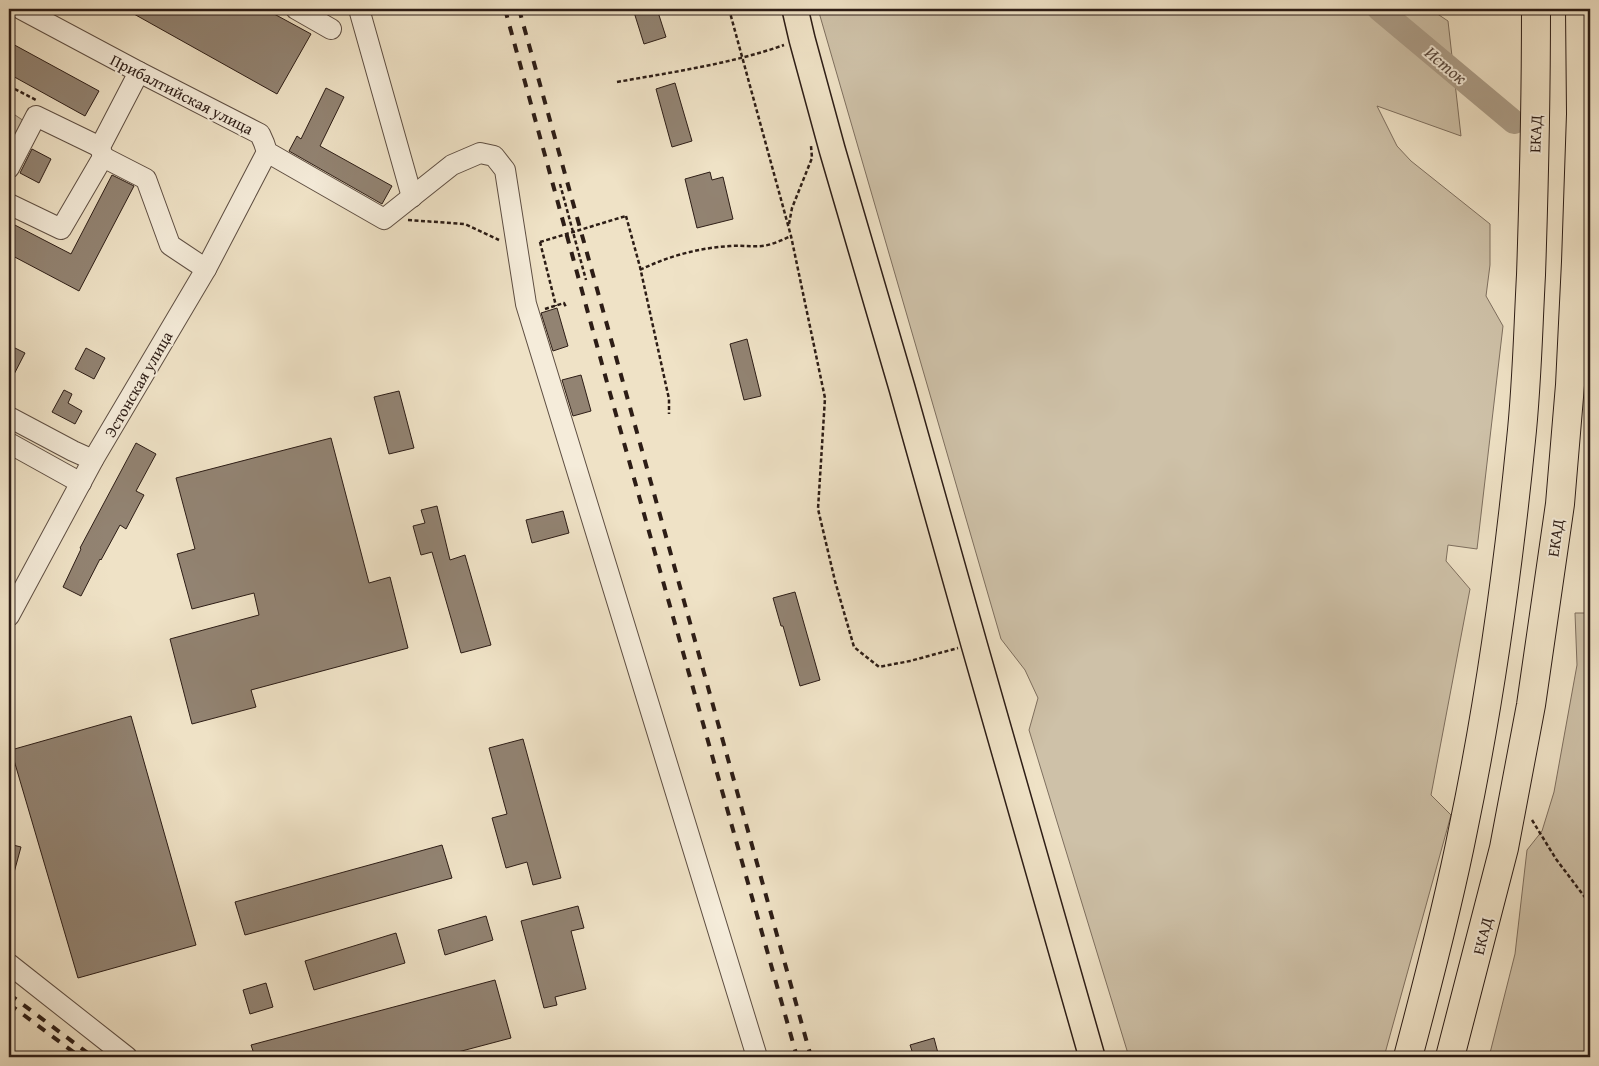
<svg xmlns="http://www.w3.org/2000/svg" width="1599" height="1066" viewBox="0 0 1599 1066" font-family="'Gentium Book Plus',serif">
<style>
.green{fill:#cec1a8;stroke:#7e6f5f}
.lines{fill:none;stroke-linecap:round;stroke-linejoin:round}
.river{stroke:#ad9f8a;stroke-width:24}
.building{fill:#928372;stroke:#2d1d16}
.minor-casing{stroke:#5e4e42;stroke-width:22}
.major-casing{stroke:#2d1d16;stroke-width:28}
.highway-casing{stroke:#2d1d16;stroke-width:30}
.path{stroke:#2d1d16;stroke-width:2.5;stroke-dasharray:4 2.5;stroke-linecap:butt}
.minor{stroke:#f5ecda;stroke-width:20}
.major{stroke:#efe2c6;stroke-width:25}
.highway{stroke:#efe2c6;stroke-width:28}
.rail{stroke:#2d1d16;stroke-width:4;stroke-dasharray:9 9;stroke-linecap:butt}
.path-bridge{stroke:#2d1d16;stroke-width:2.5;stroke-dasharray:4 2.5;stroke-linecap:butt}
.labels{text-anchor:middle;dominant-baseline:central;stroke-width:4;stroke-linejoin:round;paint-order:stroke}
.street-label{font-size:16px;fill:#2d1d16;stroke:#f5ecda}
.water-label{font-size:18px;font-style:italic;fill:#5a4a3f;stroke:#f5ecda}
</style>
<rect width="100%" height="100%" fill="#efe2c6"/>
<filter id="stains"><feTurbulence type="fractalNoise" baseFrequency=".004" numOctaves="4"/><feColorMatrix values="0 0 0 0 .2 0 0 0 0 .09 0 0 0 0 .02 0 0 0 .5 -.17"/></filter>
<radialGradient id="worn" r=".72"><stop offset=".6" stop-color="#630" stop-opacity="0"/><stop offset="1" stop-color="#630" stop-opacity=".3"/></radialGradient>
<g class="green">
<polygon points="818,9 1430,9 1448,21 1461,136 1377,106 1397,146 1411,161 1490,224 1490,265 1486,296 1503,326 1477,549 1448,545 1446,561 1470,589 1431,795 1451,815 1384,1057 1129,1057 1029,730 1038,698 1025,670 1001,639"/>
<polygon points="9,111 24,121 9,152"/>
<polygon points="1575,613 1590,613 1590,1049 1580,1057 1489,1057 1515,954 1527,850 1542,831 1554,792 1577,665"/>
</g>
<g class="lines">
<polyline class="river" points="1379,9 1514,122"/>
</g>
<g class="building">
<polygon points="125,9 265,9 311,34 277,94"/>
<polygon points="633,9 657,9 666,37 644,44"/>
<polygon points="9,42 99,91 85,116 9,74"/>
<polygon points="675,83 692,141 672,147 656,89"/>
<polygon points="326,88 344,97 320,146 392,186 382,204 289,151 297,136 301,139"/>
<polygon points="32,149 51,159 39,183 20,173"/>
<polygon points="710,172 712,180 723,177 733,219 697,228 685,179"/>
<polygon points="112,175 134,186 79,291 9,254 9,222 71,254"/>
<polygon points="557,308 568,346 553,351 541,313"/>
<polygon points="747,339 761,396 744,400 730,344"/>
<polygon points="9,345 25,353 9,384"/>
<polygon points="86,348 105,358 94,379 75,369"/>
<polygon points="581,375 591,411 573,416 562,380"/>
<polygon points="64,390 72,394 68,403 82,411 75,424 52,412"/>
<polygon points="399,391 414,448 389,454 374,397"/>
<polygon points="331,438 369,583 390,577 408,648 251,690 256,707 192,724 170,639 259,615 254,593 192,609 177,554 195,549 176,478"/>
<polygon points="136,443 156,454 136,491 144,495 126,529 120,525 101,560 100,559 81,596 63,587 81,549 80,548"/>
<polygon points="437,506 450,560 465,555 491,645 461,653 432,552 421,555 413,526 425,523 421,510"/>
<polygon points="563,511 569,533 532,543 526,520"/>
<polygon points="795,592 820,680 800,686 783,626 781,626 773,598"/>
<polygon points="131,716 196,945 78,978 11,750"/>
<polygon points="523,739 561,878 533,885 527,862 506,868 492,818 507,814 489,748"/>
<polygon points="9,844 21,847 12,880 9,879"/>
<polygon points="442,845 452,878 245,935 235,902"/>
<polygon points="578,906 584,928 571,931 586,989 555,997 557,1005 544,1008 521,921"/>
<polygon points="486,916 493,940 445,955 438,930"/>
<polygon points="396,933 405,963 314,990 305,961"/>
<polygon points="495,980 511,1038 439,1057 255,1057 251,1045"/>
<polygon points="266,983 273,1007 250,1014 243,990"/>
<polygon points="934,1038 939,1057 914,1057 910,1045"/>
</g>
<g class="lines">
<g class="minor-casing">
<g id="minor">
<polyline points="21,9 139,72 260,134 264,143 267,152 384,219 452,165 480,153 494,156 505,170 526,304 757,1057"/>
<polyline points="296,9 331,29"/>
<polyline points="359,9 412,197"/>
<polyline points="103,157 100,147 139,72"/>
<polyline points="9,168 36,116 100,147"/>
<polyline points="9,204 61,229 103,157 146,179 170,245 206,269"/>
<polyline points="9,417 73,451 93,460"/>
<polyline points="9,443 81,483"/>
<polyline points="9,616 93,460 206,269 267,152"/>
<polyline points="9,964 127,1057"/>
</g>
</g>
<g class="major-casing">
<polyline id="major" points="795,9 802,39 832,149 902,388 974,644 1092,1057"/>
</g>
<g class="highway-casing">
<g id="highway">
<path d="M 1408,1057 C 1428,982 1448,906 1463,830 C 1490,701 1508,570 1521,440 C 1527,385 1528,330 1531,275 C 1534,186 1536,98 1536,9"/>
<polyline points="1450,1057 1504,848 1531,705 1560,504 1570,385 1576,262 1581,114 1580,9"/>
</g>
</g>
<g class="path">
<polyline points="729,9 791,236 825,398 818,509 835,581 854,647 879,667 910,661 958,648"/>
<path d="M 617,82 C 673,72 730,64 784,45"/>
<polyline points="9,86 36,100"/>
<polyline points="560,184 586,280"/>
<polyline points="626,216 640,267 669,399 669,414"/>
<polyline points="408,220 465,224 499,240"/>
<polyline points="789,224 792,208 812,158 811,146"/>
<polyline points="540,242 556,306"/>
<path d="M 640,270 C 668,256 699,248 730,246 C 741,245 751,247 762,246 C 772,245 782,240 791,236"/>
<polyline points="545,309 564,303 566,307"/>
<polyline points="9,640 14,631"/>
<polyline points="1532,820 1556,859 1590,904"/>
<polyline points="142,1053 147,1057"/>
</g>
<use href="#minor" class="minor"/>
<use href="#major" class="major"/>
<use href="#highway" class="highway"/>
<g class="rail">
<polyline points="505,9 608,386 797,1057"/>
<polyline points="519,9 811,1057"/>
<polyline points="9,994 93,1057"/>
<polyline points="9,1004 80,1057"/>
</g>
<polyline class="path-bridge" points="540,242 626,216"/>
</g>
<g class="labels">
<g class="street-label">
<text transform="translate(182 94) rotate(27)">Прибалтийская улица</text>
<text transform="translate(1535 134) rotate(-88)">ЕКАД</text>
<text transform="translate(138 384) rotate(-60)">Эстонская улица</text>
<text transform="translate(1555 538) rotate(-82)">ЕКАД</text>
<text transform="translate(1482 936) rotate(-76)">ЕКАД</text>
</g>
<g class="water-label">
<text transform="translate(1446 65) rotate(40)">Исток</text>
</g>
</g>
<rect width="1599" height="1066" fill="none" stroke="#efe2c6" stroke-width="30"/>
<rect x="10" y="10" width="1579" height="1046" fill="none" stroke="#2d1d16" stroke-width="2.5"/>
<rect x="15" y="15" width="1569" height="1036" fill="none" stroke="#2d1d16"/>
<rect width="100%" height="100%" filter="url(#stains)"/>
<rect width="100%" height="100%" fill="url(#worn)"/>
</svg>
